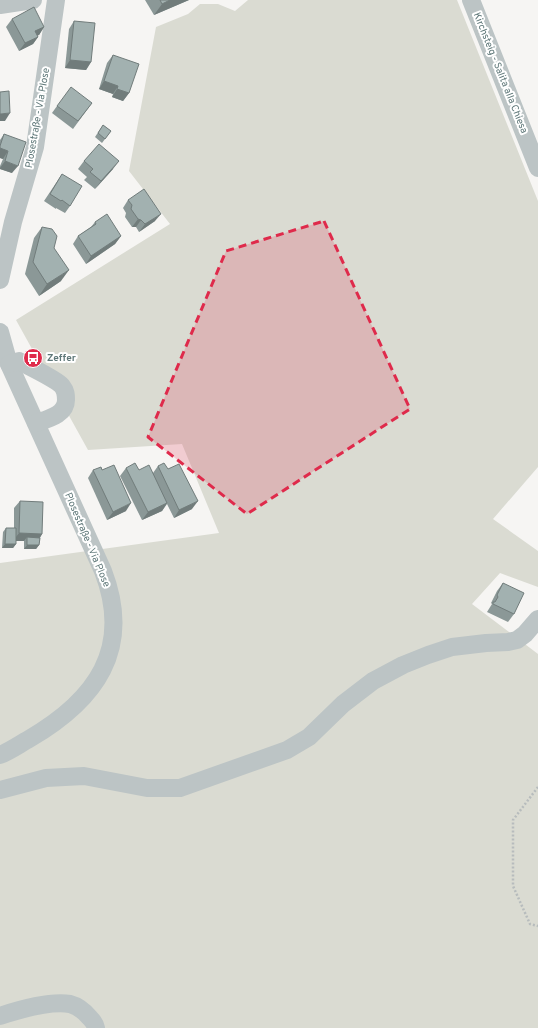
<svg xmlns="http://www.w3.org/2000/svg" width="538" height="1028" viewBox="0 0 538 1028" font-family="Overpass,sans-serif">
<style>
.green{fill:#dadbd2}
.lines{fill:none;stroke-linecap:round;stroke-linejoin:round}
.path{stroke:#b7bcbd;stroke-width:2.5;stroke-dasharray:2 2;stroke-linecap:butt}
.minor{stroke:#bcc4c5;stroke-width:18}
.wall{fill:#8b9897}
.shaded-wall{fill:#717c7b}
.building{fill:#a2b1b0;stroke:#717c7b}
.marked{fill:#df2a4b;fill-opacity:0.2;stroke:#df2a4b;stroke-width:3;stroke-dasharray:8 5;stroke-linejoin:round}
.labels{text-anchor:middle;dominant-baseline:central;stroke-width:4;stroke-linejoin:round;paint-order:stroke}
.street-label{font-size:10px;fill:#5e7778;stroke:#fff}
.poi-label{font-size:10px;font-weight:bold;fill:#5e7778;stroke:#fff;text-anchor:start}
</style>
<rect width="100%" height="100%" fill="#f6f5f3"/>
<polygon class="green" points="248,0 457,0 538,201 538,467 493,519 538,551 538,587 500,573 472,604 538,654 538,1028 0,1028 0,563 219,533 182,444 88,450 16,320 170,224 129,171 156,27 188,14 200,4 218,4 235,11"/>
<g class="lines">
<polyline class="path" points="538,787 513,820 513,886 530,924 538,926"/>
<g class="minor">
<polyline points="471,0 538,168"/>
<polyline points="0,5 33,0"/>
<polyline points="0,280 13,222 35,147 56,0"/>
<path d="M 0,332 L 9,364 L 103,571 C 133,649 96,700 29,739 C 20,744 10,751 0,755"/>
<path d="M 9,364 L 19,361 C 28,366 56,379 62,386 C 66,391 66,395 66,400 C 66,415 47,419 36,423"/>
<polyline points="0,790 46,778 84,776 147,788 180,788 287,750 309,737 343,704 373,681 403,665 428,655 452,647 486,643 508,642 517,640 525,634 538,619"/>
<path d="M 0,1016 C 18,1010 50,1001 70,1004 C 78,1006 85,1012 90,1018 C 93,1021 95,1023 96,1028"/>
</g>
</g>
<g class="wall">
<polygon points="145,0 189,0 154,15"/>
<polygon points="12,19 44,27 39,35 37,35 38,37 33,44 19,51 6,27"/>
<polygon points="74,21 91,62 86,70 65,68 69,29"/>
<polygon points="113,55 129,93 123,101 112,97 113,94 99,89 107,63"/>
<polygon points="92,103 73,129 52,113 57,106"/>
<polygon points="103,125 111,131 102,143 95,137"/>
<polygon points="4,134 12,173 0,169 0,166 3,159 0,158 0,140"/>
<polygon points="84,161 113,169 95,189 84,180 87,177 78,169"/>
<polygon points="62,174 70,206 65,213 56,208 56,209 44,201"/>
<polygon points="128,200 155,221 139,232 136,227 132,227 125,217 126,213 123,208"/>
<polygon points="95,222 121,236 115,244 86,264 73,244 78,236 91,227"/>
<polygon points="42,227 54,248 61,281 39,296 25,274 34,238"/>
<polygon points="158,466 168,469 192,509 174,518 167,504 162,511 142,520 120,476 126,468 139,470 153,473"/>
<polygon points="93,470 126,511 107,520 88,478"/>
<polygon points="20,501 42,534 40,538 39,545 36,549 24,549 24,541 16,541 16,544 13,548 2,548 3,532 6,528 14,528 14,508"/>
<polygon points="503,583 514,614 508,622 487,612 492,604 491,603 497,591"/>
</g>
<g class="shaded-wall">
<polygon points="170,0 189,0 154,15 162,4"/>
<polygon points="44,27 39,35 30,39 35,31"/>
<polygon points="38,37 33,44 19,51 25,43"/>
<polygon points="70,60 91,62 86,70 65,68"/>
<polygon points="104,81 118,86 113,94 99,89"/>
<polygon points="117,89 129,93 123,101 112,97"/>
<polygon points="10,113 5,121 0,121 0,114"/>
<polygon points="0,148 8,151 3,159 0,158"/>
<polygon points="5,161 18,166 12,173 0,169 0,168"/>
<polygon points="119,161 113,169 95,189 101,181"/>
<polygon points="161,214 155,221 139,232 145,224"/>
<polygon points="138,219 141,220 136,227 132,227"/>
<polygon points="121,236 115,244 86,264 91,256"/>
<polygon points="69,270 61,281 39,296 47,284"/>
<polygon points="198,501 192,509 174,518 179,510"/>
<polygon points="131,503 126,511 107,520 113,512"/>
<polygon points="167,503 162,511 142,520 148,512"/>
<polygon points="19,533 42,534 37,542 27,537 24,541 13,541"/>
<polygon points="5,544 16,544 13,548 2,548"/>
<polygon points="27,545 39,545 36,549 24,549"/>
</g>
<g class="building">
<polygon points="160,0 170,0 162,4"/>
<polygon points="34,7 44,27 35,31 38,37 25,43 12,19"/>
<polygon points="74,21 95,23 91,62 70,60"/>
<polygon points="113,55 139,64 129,93 117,89 118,86 104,81"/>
<polygon points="71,87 92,103 78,121 57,106"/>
<polygon points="9,91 10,113 0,114 0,92"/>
<polygon points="103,125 111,131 105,139 98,133"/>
<polygon points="4,134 26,142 18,166 5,161 8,151 0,148 0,146"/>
<polygon points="99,144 119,161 101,181 90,172 93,169 84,161"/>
<polygon points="62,174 82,186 70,206 62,200 61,201 50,194"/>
<polygon points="144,189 161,214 145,224 141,220 138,219 131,209 132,205 128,200"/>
<polygon points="107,214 121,236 91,256 78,236 96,224 95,222"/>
<polygon points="42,227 52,229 57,236 54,248 69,270 47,284 33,262"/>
<polygon points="135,463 139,470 149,465 167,503 148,512 126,468"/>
<polygon points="164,463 168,469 179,464 198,501 179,510 158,466"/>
<polygon points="114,465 131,503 113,512 93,470 101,467 102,470"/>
<polygon points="20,501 43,502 42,534 19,533"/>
<polygon points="6,528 16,528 16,544 5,544"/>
<polygon points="27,537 40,538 39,545 27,545"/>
<polygon points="503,583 524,593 514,614 493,604 493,602 495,602 498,597 497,595"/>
</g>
<path class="marked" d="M 324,221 L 410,409 L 247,514 L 148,437 L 226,251 Z"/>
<defs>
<g id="bus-disc" transform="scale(1)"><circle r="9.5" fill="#df2a4b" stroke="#fff"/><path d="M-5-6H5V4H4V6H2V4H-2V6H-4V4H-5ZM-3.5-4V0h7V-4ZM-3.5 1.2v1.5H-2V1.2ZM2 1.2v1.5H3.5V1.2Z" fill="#fff"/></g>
</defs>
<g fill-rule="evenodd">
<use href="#bus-disc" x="33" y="358"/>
</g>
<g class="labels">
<g class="street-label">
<text transform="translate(500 73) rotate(68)">Kirchsteig - Salita alla Chiesa</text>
<text transform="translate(38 118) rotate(-80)">Plosestraße - Via Plose</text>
<text transform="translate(87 540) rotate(67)">Plosestraße - Via Plose</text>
</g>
<g class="poi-label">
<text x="47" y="358">Zeffer</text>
</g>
</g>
</svg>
